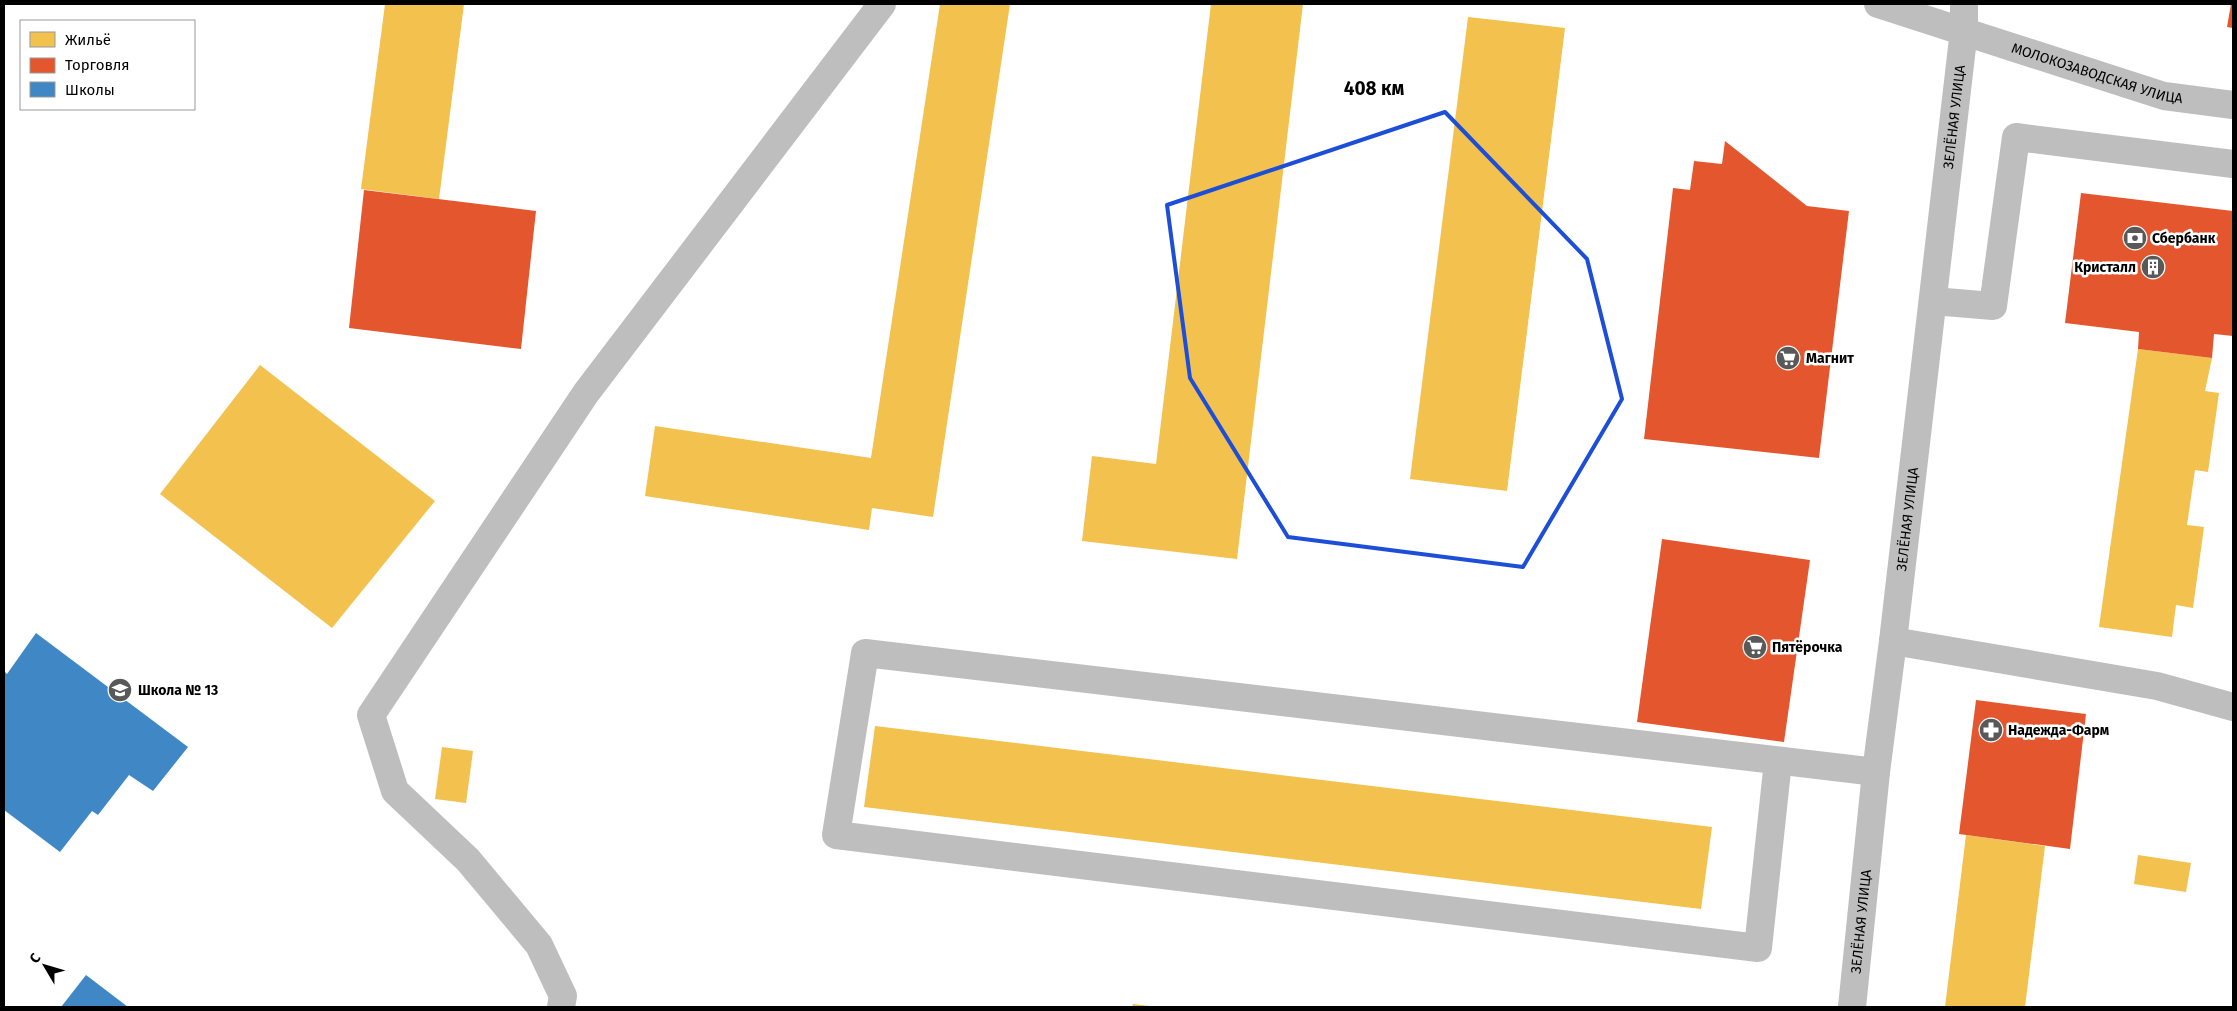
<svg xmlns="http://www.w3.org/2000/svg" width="2237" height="1011" viewBox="0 0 2237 1011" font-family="'Fira Sans',sans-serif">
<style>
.homes{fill:#f2c14e}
.shops{fill:#e4572e}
.schools{fill:#3f88c5}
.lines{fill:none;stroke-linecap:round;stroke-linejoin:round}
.minor{stroke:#bebebe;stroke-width:28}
.marked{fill:none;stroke:#1d4ed8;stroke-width:4;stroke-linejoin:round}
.labels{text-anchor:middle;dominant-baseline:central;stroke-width:5;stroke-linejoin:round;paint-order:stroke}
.street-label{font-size:14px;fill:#000;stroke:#fff}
.poi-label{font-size:14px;font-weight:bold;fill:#000;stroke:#fff;text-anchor:start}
.district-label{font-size:19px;font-weight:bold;fill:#000;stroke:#fff}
</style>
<rect width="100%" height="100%" fill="#fff"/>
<g class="homes">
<polygon points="385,4 464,4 439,199 361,189"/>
<polygon points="940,4 1010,4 933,517 872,508 869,530 645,496 655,426 871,458"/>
<polygon points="1211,4 1303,4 1237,559 1082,541 1092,456 1156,464"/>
<polygon points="1468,17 1565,28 1507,491 1410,479"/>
<polygon points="2138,349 2212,358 2205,391 2219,393 2208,472 2195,470 2187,525 2204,527 2193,608 2176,605 2172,637 2099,627"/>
<polygon points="260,365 435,501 332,628 160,494"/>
<polygon points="875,726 1712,827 1701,909 864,807"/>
<polygon points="442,747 473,751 466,803 435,799"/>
<polygon points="1966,835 2045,846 2025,1007 1945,1007"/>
<polygon points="2138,855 2191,863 2186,892 2134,884"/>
<polygon points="1133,1004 1149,1006 1149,1007 1132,1007"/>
</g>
<g class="shops">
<polygon points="2231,4 2233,4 2233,28 2227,27"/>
<polygon points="1725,141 1807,206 1849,211 1819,458 1644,439 1673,188 1690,190 1694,161 1722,164"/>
<polygon points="364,190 536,211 521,349 349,328"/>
<polygon points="2081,193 2233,211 2233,336 2214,334 2212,358 2138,349 2139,332 2065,323"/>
<polygon points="1662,539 1810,560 1784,742 1637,722"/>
<polygon points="1976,700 2086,714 2070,849 1959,834"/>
</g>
<g class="schools">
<polygon points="36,633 188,747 153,791 129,775 98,815 92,811 60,852 4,810 4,671 7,674"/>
<polygon points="86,975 128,1007 61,1007"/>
</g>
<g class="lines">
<g class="minor">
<path id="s1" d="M 1878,4 L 2164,96 L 2233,105"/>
<polyline points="1933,301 1993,306 2016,137 2233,164"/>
<polyline points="1893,641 2157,686 2233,707"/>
<polyline points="1778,761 1758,948 836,835 865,653 1876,772"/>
<polyline points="561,1007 563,996 539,945 468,860 395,791 371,715 586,393 882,4"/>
<path id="s2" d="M 1852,1007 L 1876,772 L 1893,641 L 1964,30 L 1964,4"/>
</g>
</g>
<path class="marked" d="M 1445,112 L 1587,259 L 1622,399 L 1523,567 L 1288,537 L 1190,378 L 1167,205 Z"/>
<defs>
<g id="bank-disc" transform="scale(1.25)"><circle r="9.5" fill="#595959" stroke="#fff"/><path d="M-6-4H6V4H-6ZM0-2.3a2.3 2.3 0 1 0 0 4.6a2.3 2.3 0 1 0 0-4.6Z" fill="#fff"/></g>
<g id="building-disc" transform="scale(1.25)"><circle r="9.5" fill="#595959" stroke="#fff"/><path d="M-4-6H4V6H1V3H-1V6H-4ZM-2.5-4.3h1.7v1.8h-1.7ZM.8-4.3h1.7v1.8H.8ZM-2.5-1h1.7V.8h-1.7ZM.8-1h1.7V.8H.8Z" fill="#fff"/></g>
<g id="supermarket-disc" transform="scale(1.25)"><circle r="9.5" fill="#595959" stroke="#fff"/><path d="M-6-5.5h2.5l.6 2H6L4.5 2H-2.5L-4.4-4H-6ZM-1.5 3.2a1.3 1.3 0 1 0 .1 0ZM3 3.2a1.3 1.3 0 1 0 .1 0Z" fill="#fff"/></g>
<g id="school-disc" transform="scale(1.25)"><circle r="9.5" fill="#595959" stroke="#fff"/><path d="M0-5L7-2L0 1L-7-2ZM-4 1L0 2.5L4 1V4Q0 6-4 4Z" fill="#fff"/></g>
<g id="pharmacy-disc" transform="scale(1.25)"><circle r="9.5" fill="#595959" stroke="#fff"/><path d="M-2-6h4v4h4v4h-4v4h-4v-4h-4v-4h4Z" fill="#fff"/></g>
</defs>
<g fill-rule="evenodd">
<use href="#bank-disc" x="2135" y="238"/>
<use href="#building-disc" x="2153" y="267"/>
<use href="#supermarket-disc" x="1788" y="358"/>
<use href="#supermarket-disc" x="1755" y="647"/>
<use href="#school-disc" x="120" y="690"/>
<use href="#pharmacy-disc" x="1991" y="730"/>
</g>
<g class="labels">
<g class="street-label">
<text stroke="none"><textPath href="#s1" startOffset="230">МОЛОКОЗАВОДСКАЯ УЛИЦА</textPath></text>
<text stroke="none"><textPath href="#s2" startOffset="896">ЗЕЛЁНАЯ УЛИЦА</textPath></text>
<text stroke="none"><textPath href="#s2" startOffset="491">ЗЕЛЁНАЯ УЛИЦА</textPath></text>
<text stroke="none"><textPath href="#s2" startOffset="86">ЗЕЛЁНАЯ УЛИЦА</textPath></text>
</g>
<g class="poi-label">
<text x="2152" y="238">Сбербанк</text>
<text x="2136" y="267" text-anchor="end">Кристалл</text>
<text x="1806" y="358">Магнит</text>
<text x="1772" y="647">Пятёрочка</text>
<text x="138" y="690">Школа № 13</text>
<text x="2008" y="730">Надежда-Фарм</text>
</g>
<g class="district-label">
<text x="1374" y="88">408 км</text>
</g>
</g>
<rect width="2237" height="1011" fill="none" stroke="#000000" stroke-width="10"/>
<rect x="20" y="20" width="175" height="90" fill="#ffffff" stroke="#999999"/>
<rect x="30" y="32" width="25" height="15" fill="#f2c14e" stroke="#999999"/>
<text x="65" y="45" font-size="15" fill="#000000">Жильё</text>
<rect x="30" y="58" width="25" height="15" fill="#e4572e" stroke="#999999"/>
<text x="65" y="70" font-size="15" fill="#000000">Торговля</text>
<rect x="30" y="82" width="25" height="15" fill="#3f88c5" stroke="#999999"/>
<text x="65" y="95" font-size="15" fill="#000000">Школы</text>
<g transform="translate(45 966) rotate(308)" stroke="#ffffff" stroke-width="4" paint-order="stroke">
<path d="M0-4L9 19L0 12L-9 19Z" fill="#000000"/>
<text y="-8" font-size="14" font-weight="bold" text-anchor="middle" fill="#000000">С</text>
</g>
</svg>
